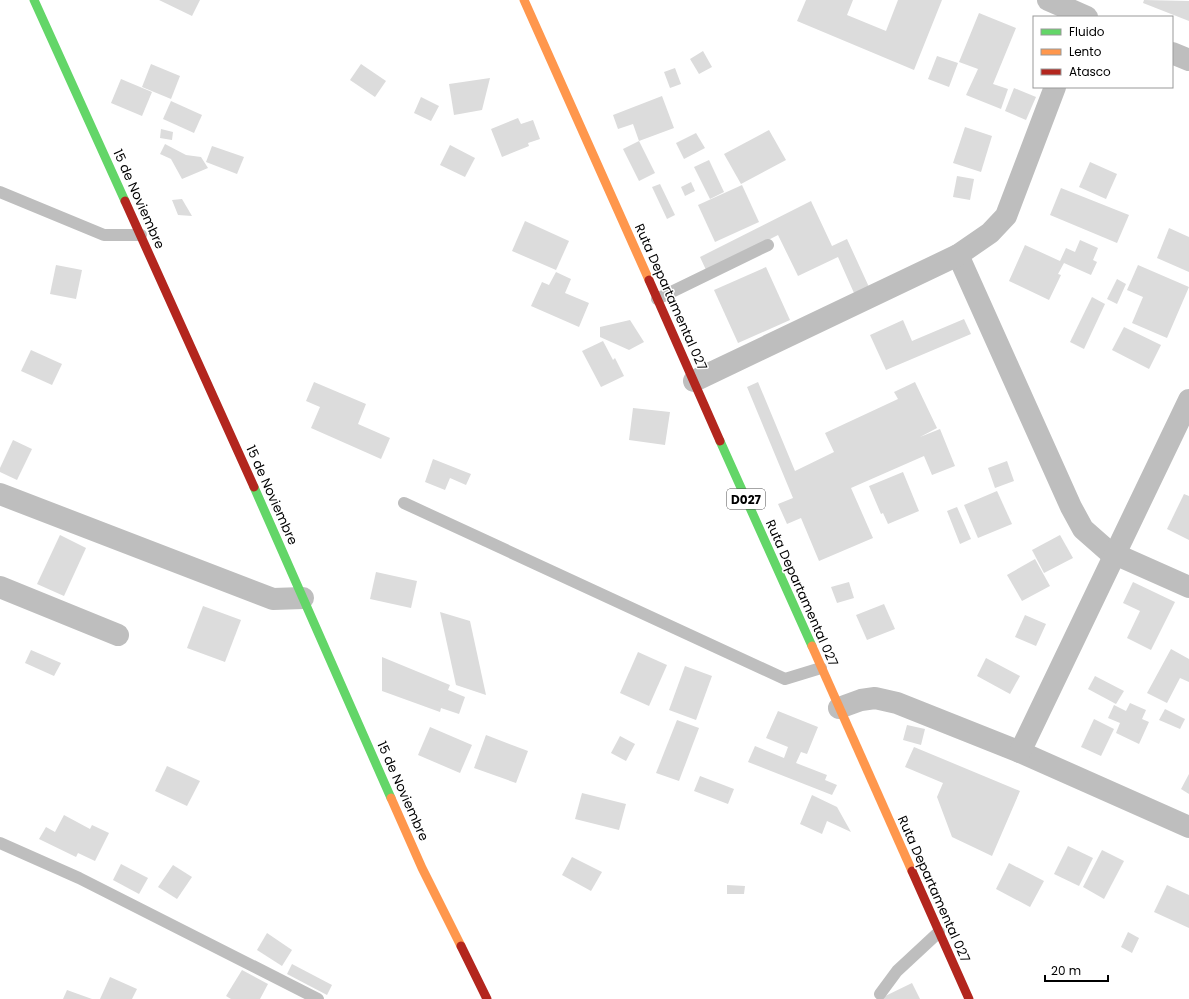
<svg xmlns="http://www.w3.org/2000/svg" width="1189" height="999" viewBox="0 0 1189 999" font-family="Poppins,sans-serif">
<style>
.building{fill:#dcdcdc}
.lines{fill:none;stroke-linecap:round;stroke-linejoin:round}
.lane{stroke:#bebebe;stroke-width:12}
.street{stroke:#bebebe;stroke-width:22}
.fast{stroke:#63d668;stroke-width:9}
.slow{stroke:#ff974d;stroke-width:9}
.jam{stroke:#b3261e;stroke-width:9}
.labels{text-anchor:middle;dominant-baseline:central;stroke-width:3;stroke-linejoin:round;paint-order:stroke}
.shield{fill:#fff;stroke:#4c4c4c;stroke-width:1}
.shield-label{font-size:12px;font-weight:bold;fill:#000}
.street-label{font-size:13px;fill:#000;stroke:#fff}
</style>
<rect width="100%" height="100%" fill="#fff"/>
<g class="building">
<polygon points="159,0 200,0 192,16"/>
<polygon points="806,0 853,0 847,15 886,31 898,0 942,0 914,70 797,21"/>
<polygon points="1144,0 1189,1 1189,21 1143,3"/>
<polygon points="979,13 1016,28 993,84 1008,89 1001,109 966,95 978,69 959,62"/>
<polygon points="703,51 712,67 699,74 690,59"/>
<polygon points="937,56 958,63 949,87 928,79"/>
<polygon points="151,64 180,76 171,99 142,87"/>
<polygon points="361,64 386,81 375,97 350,80"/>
<polygon points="675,68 681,84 670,88 664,72"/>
<polygon points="490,78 482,110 454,115 449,84"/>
<polygon points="121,79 152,92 142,116 111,103"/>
<polygon points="1014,88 1036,97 1026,120 1005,111"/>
<polygon points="662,96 674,128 639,141 655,173 639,181 623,149 639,141 633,124 618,129 613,115"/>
<polygon points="421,97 439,106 431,121 414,113"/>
<polygon points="171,101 202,115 194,133 163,119"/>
<polygon points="518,118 521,124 533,120 540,139 528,143 529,146 502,157 491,129"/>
<polygon points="965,127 992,136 981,172 953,163"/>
<polygon points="161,129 173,132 172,140 160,138"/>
<polygon points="769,130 786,160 741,184 724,154"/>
<polygon points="696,133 705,148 684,159 676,143"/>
<polygon points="165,144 186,155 201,157 208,168 182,179 171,159 160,154"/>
<polygon points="450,145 475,158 465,177 440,165"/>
<polygon points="212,146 244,157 237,174 206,162"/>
<polygon points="709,160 724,192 710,199 694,167"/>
<polygon points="1090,162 1117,174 1106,199 1079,187"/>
<polygon points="957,176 974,179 970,200 953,197"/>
<polygon points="691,182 695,191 685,196 681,187"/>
<polygon points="660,184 675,215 667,219 652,187"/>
<polygon points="742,185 759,222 715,242 698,205"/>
<polygon points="1061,188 1129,215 1117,243 1050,215"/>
<polygon points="182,199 192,216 178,215 172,200"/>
<polygon points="811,201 832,246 847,239 869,287 854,293 838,257 798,276 778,235 707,272 700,257"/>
<polygon points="525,221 569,241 556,270 512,251"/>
<polygon points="1169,228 1189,237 1189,272 1157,258"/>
<polygon points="1080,240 1098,248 1093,260 1097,262 1091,275 1064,263 1058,274 1061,275 1049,300 1009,281 1025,245 1060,261 1066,248 1075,252"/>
<polygon points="56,265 82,270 76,299 50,294"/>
<polygon points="1138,265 1189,287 1167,338 1132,323 1143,297 1127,290"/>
<polygon points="766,267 790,320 738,343 714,290"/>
<polygon points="556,272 571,279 565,293 589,303 579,327 531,306 542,282 549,285"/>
<polygon points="1117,279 1126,284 1117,304 1107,299"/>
<polygon points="1092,297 1105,304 1084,349 1070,342"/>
<polygon points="964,319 971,334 886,370 870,335 903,320 912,341"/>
<polygon points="630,320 644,342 629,350 600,337 600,327"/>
<polygon points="1124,327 1161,345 1149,369 1112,350"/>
<polygon points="603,341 613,360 615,358 624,376 601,387 582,351"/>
<polygon points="31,350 62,364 52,385 21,371"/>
<polygon points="314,382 366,404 358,424 390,438 381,459 311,428 320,407 306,401"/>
<polygon points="758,382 795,471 834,452 825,433 898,399 894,392 915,382 937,428 920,437 940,429 955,466 932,475 924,456 851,488 873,538 819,561 801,518 787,524 778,504 793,498 747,387"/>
<polygon points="633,408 670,412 665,445 629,440"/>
<polygon points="13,440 32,449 17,480 0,472 0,468"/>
<polygon points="433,459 471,474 466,485 450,478 445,490 425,482"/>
<polygon points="1007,461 1014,481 995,488 988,468"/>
<polygon points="903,472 919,511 888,524 883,513 881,514 869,486"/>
<polygon points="997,491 1012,524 978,538 964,505"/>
<polygon points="1184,494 1189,496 1189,540 1167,529"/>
<polygon points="957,507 971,539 960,544 947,511"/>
<polygon points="60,535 86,548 64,596 37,584"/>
<polygon points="1060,535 1073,558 1044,573 1032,550"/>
<polygon points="1035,559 1050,586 1022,601 1007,575"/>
<polygon points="376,572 417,581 411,608 370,599"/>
<polygon points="849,582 854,598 837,603 831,587"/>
<polygon points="1133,582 1175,602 1151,650 1127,638 1140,611 1123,603"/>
<polygon points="884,604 895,629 867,640 856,615"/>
<polygon points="203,606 241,620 225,662 187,648"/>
<polygon points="440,612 470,621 486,695 456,685"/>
<polygon points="1025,615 1046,624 1036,646 1015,637"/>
<polygon points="1171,649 1189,659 1189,682 1180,678 1167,703 1147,693"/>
<polygon points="31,650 61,663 54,676 25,663"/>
<polygon points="638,652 667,665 649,706 620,693"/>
<polygon points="382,657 450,685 448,690 465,697 459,714 441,708 440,712 382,691"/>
<polygon points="986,658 1020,676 1010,694 977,676"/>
<polygon points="685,666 712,676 696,720 669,710"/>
<polygon points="1095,676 1124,691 1116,704 1088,689"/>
<polygon points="1130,703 1146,710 1142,719 1149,722 1139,744 1116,733 1120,723 1108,718 1114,705 1126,711"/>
<polygon points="1165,709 1185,719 1180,729 1159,720"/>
<polygon points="778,711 818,727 807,754 801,752 796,763 827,775 825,780 837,785 832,795 748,762 755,746 784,758 788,747 766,738"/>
<polygon points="1094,719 1114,729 1101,756 1081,747"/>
<polygon points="677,720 699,728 679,781 656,773"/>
<polygon points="907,725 925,729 921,745 903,740"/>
<polygon points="430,727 472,745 460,773 418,755"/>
<polygon points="486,735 528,751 516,783 474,768"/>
<polygon points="620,736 635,744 626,761 611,753"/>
<polygon points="914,747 1020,791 992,856 952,837 937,797 943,783 905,767"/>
<polygon points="167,766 200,781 187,806 155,791"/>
<polygon points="1189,774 1189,794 1181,789"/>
<polygon points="700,776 734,789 728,804 694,791"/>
<polygon points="582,793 626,804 619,830 575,819"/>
<polygon points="812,795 837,807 851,832 827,821 822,834 800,824"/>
<polygon points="64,815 90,829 92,825 109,833 95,861 78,853 76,857 39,839 46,827 55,832"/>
<polygon points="1068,846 1093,858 1079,886 1054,874"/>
<polygon points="1102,850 1124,861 1104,899 1083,887"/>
<polygon points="572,857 602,872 591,891 562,875"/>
<polygon points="1009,863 1044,881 1030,907 996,889"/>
<polygon points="121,864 148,878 139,894 113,880"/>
<polygon points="173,865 192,877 177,899 158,887"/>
<polygon points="727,885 745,886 744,894 727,894"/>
<polygon points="1167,885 1189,895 1189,928 1154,912"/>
<polygon points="1128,932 1139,938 1132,953 1121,947"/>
<polygon points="267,933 292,950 282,966 257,950"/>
<polygon points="292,964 332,985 327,995 287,974"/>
<polygon points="242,970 268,984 260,999 231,999 226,996"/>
<polygon points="110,977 137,989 132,999 100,999"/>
<polygon points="912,983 920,999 879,999"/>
<polygon points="67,990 92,999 63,999"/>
</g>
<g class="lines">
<g class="lane">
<polyline points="0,192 104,235 141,235"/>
<polyline points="657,299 768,245"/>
<polyline points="404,503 785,679 821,668"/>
<polyline points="0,843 79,878 318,999"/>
<polyline points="880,994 897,971 939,932"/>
</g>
<g class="street">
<polyline points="1048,0 1087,17"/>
<polyline points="1172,53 1189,60"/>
<polyline points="958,255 1071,507 1083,529 1108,551 1189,587"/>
<polyline points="694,381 958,255 990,233 1006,216 1055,87"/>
<polyline points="0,494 273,599 303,598"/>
<polyline points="0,587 118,635"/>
<polyline points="839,708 861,700 875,698 897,703 1020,752 1189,827"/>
<polyline points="1020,752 1189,400"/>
</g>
<g class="fast">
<polyline points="34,0 125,201"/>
<polyline points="720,441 812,646"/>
<polyline points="254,487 391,798"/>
</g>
<g class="slow">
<polyline points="524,0 649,280"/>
<polyline points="812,646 912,871"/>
<polyline points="391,798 422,868 461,946"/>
</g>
<g class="jam">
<polyline points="125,201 254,487"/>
<polyline points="649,280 720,441"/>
<polyline points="912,871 969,999"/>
<polyline points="461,946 487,999"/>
</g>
</g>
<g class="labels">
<rect class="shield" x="727" y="489" width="38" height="20" rx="3"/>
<g class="shield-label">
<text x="746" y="499">D027</text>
</g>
<g class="street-label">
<text transform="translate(139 199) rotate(66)">15 de Noviembre</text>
<text transform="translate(671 297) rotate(66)">Ruta Departamental 027</text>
<text transform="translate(272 495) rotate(66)">15 de Noviembre</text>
<text transform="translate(802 593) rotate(66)">Ruta Departamental 027</text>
<text transform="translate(403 791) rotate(66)">15 de Noviembre</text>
<text transform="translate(934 889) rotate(66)">Ruta Departamental 027</text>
</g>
</g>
<rect x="1033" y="16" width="140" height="72" fill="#ffffff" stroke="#999999"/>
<rect x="1041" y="29" width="20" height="6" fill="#63d668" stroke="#999999"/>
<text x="1069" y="36" font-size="12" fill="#000000">Fluido</text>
<rect x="1041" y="49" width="20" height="6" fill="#ff974d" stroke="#999999"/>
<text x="1069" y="56" font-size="12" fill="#000000">Lento</text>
<rect x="1041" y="69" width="20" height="6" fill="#b3261e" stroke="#999999"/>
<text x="1069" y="76" font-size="12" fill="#000000">Atasco</text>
<path d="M1045 975v6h63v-6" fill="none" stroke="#000000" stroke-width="2"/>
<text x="1051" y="975" font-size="12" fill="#000000" stroke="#ffffff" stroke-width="3" paint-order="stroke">20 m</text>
</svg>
